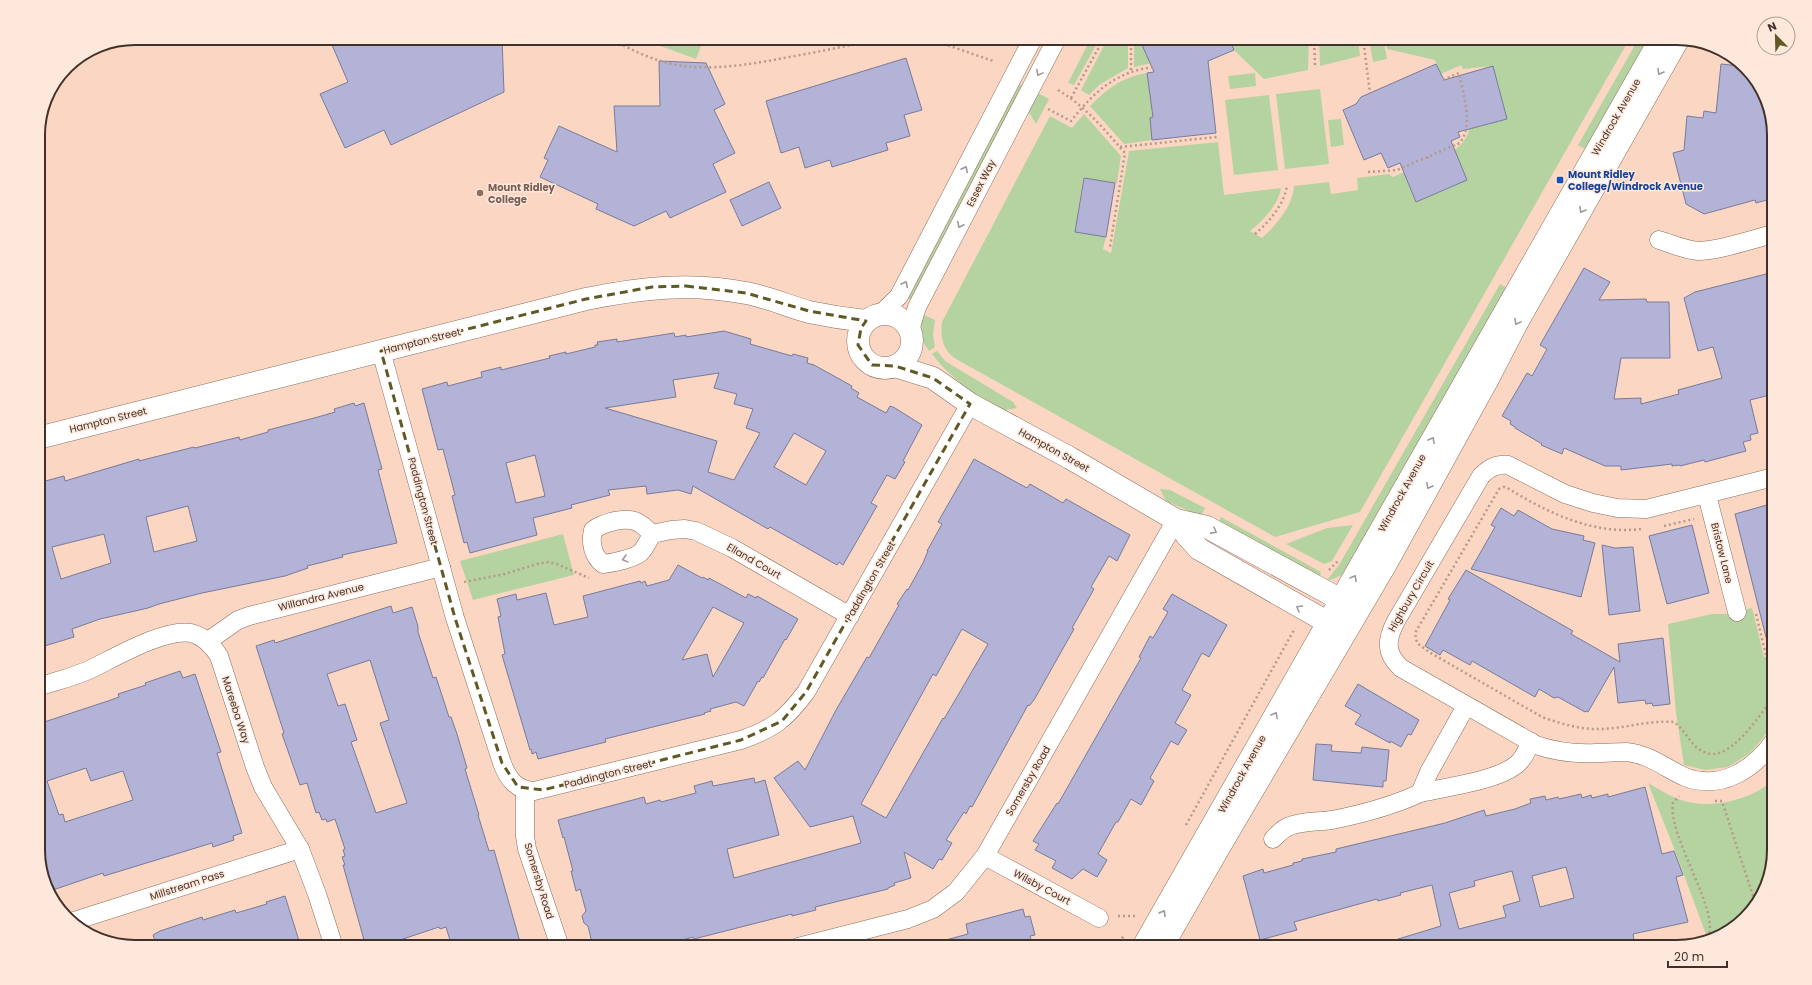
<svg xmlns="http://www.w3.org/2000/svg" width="1812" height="985" viewBox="0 0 1812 985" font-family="Poppins,sans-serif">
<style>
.green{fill:#b5d3a0}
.building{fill:#b2b3d6;stroke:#797a9a;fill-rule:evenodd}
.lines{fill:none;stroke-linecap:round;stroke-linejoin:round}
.street-casing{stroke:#8d6d5b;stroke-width:19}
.secondary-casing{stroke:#8d6d5b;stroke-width:23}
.path{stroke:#b5998a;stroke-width:2.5;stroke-dasharray:2 3;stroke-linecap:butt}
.street{stroke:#fff;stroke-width:18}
.secondary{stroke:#fff;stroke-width:22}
.oneway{stroke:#a09894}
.marked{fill:none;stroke:#5e5925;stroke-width:3;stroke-dasharray:8 5;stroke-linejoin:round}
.transit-dot{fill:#1a4fb4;stroke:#fee7db;stroke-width:1.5}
.education-dot{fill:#8d6e63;stroke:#fee7db;stroke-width:1.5}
.labels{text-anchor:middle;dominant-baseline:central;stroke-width:3;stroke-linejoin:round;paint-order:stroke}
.street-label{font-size:10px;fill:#40322a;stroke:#fee7db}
.transit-label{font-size:10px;font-weight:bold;fill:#164399;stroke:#fee7db;text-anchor:start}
.education-label{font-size:10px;font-weight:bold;fill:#785e54;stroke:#fee7db;text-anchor:start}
.rim{fill:none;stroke:#40322a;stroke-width:2}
</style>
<rect width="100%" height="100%" fill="#fbd7c3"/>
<g class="green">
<polygon points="657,38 704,38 696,59 655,44"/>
<polygon points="1091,38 1100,38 1074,85 1068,83"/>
<polygon points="1108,38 1128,38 1128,68 1099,85 1089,95 1081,90"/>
<polygon points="1134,38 1139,38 1152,63 1134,67"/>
<polygon points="1239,38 1309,38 1308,70 1264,79 1234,50 1230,42"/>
<polygon points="1319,38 1358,38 1360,56 1320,66"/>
<polygon points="1369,38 1383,38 1387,59 1373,62"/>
<path d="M 1385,38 L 1500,38 L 1504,40 L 1524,38 L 1630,38 L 1360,512 L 1275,537 L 956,359 C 943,350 940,338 942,322 L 1050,116 L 1072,128 L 1084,114 L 1121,156 L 1117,183 L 1083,178 L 1075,232 L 1106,237 L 1103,249 L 1111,253 L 1129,151 L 1218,142 L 1224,195 L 1281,188 C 1278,205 1264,220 1250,231 L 1262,238 C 1276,225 1293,206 1294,186 L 1329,182 L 1331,194 L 1358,190 L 1357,178 L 1389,174 L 1393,177 L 1404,172 L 1416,202 L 1467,180 L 1454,150 C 1468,142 1469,129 1474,115 L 1477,127 L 1507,119 L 1493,66 L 1463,69 L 1461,65 L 1441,74 L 1435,60 L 1387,49 Z"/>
<polygon points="1639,38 1654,38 1589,151 1578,145"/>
<path d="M 1147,73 L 1153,114 L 1168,115 L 1150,118 L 1152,140 L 1124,144 L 1090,106 C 1107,89 1122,77 1147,73 Z"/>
<polygon points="1255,73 1256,86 1230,89 1228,76"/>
<polygon points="1018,83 1023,86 912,300 907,298"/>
<polygon points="1320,89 1329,164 1285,169 1276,94"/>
<polygon points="1036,92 1049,99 1036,124 1027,109"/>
<polygon points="1269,95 1278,170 1234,175 1225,100"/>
<polygon points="1341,119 1344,145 1331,147 1328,120"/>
<polygon points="1500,284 1511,291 1348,572 1333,579 1327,580 1339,565"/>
<path d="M 922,314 L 935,320 L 933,334 L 935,347 L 929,351 C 920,339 919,329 922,314 Z"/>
<path d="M 937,351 L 945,361 L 1013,402 L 1017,408 L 999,411 C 974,394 950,378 932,354 Z"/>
<polygon points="1160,489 1170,490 1205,508 1201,516 1166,501"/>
<polygon points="1221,517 1321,572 1319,579 1218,523"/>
<polygon points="1353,525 1332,561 1324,564 1286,544 1327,528"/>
<polygon points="563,534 574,575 473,600 460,561"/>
<polygon points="1752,608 1764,657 1774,655 1774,722 1763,738 1750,753 1728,767 1705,770 1684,765 1676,713 1668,624 1712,614 1729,614"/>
<path d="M 1774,779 L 1774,850 L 1764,893 L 1726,934 L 1710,938 L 1707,937 L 1672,843 L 1648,783 C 1659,789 1669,796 1681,800 C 1710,810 1753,800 1774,779 Z"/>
</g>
<g class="building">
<polygon points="329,38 502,38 504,92 391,145 384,130 345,148 320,94 348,82"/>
<polygon points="1139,38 1229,38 1234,50 1208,61 1216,133 1152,140 1150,118 1153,117 1147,73 1154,72"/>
<polygon points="906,58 922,110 904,115 910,136 886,143 888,150 832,167 830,160 805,168 799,147 781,153 766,101"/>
<polygon points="659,61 706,63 725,104 714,110 735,153 713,164 726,192 670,218 666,211 634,226 596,209 598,204 540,177 548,160 544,158 559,126 617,152 614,106 660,106"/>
<polygon points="1436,64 1444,80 1493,66 1507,119 1458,132 1460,137 1451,141 1467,180 1416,202 1400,163 1388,168 1381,153 1364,160 1343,110 1356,104 1361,97"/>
<polygon points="1721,64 1740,66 1758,81 1770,118 1766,118 1774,146 1774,198 1756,203 1755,200 1704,214 1686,204 1673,153 1684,150 1687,116 1703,118 1704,111 1716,113"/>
<polygon points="1084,178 1115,183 1106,237 1075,232"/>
<polygon points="769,182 781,208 742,226 730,200"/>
<polygon points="1584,268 1610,282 1599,300 1646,299 1647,302 1669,302 1670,358 1621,358 1614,399 1641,398 1641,404 1679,394 1678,390 1722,378 1713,347 1698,351 1684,298 1695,292 1774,272 1774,394 1750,400 1758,433 1750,435 1751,440 1743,442 1746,451 1705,462 1704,460 1680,466 1679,465 1672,466 1672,464 1621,470 1621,466 1605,466 1564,448 1562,454 1541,445 1542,444 1515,428 1515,427 1510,424 1511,421 1502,416 1527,373 1532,376 1547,349 1540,345"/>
<path d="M 724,331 L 751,339 L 750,344 L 792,356 L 793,354 L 808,358 L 807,363 L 814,365 L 852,386 L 851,388 L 859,393 L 857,397 L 886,413 L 890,406 L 895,408 L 922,425 L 903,461 L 905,462 L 895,479 L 887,475 L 871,503 L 877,506 L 843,565 L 839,562 L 837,565 L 770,527 L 768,529 L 693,486 L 691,494 L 678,490 L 647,494 L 646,486 L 608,490 L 610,495 L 571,505 L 572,508 L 533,518 L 537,535 L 470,553 L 467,542 L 464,543 L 452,496 L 455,495 L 443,449 L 438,450 L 422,389 L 447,382 L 448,386 L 482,377 L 481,372 L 501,367 L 501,370 L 550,358 L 549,356 L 566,352 L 566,354 L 595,347 L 595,345 L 598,345 L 597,342 L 617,339 L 617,342 L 674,333 L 675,337 L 686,335 L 686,337 ZM 719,373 L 714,388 L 737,394 L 734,404 L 753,409 L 746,428 L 760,433 L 734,480 L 708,472 L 717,441 L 605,408 L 676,397 L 673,380 ZM 794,433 L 826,451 L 806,485 L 774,467 ZM 535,455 L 545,496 L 516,503 L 506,463 Z"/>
<path d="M 354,403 L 355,406 L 364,403 L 382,469 L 378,470 L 397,543 L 342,555 L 343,557 L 307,566 L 308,568 L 285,576 L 202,593 L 159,604 L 148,608 L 100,619 L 72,629 L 74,637 L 38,648 L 38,483 L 64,476 L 65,481 L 139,459 L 139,461 L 194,447 L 195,448 L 239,437 L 240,440 L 268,432 L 268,430 L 318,417 L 335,412 L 334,409 ZM 188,506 L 197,541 L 154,552 L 146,517 ZM 104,534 L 111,563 L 61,579 L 52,547 Z"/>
<path d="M 974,459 L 1027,488 L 1030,484 L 1063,503 L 1066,499 L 1130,535 L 1117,561 L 1109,556 L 1091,587 L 1094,589 L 1072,628 L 1074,629 L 1034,700 L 1029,706 L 1028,705 L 972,807 L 970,806 L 966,814 L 964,812 L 946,840 L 952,843 L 942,860 L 939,859 L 933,869 L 904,852 L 911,878 L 894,883 L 895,885 L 888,888 L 888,889 L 815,907 L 816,910 L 792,916 L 792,914 L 694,939 L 693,937 L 657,947 L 593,947 L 588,926 L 584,923 L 582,916 L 586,911 L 580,889 L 576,891 L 571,871 L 573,871 L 564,837 L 563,838 L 558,820 L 644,797 L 646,804 L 660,800 L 661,802 L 696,793 L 694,786 L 712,781 L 713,786 L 754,778 L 755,783 L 765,780 L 779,835 L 727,849 L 734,878 L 861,843 L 853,816 L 810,827 L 774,778 L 798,761 L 805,770 L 836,710 L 867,657 L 869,658 L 899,605 L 897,604 L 907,589 L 908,590 L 923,563 L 928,551 L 927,551 L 942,524 L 938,522 ZM 962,629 L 988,644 L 944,719 L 943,718 L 886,818 L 861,804 L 933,674 L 936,676 Z"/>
<polygon points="1774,503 1774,524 1768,525 1774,549 1774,644 1768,645 1735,514"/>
<polygon points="1501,508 1514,516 1518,510 1552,529 1584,536 1583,540 1595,543 1581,597 1471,569 1495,527 1491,525"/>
<polygon points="1692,525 1709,593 1667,604 1649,536"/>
<polygon points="1602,545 1615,548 1633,547 1640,611 1609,615"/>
<path d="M 678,565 L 702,578 L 703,577 L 708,580 L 709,578 L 746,598 L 748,594 L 756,598 L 757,596 L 798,619 L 786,640 L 785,639 L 763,678 L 762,677 L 759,682 L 758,681 L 744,706 L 736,702 L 710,709 L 711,711 L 704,713 L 705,714 L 605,739 L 606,742 L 538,759 L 536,752 L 532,754 L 531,749 L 530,750 L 502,655 L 505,654 L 498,617 L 501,616 L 497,599 L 516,594 L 517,600 L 546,593 L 554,625 L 588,617 L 583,596 L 640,581 L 641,583 L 645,581 L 647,586 L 669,580 ZM 713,607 L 744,623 L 713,677 L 707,654 L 682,660 Z"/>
<polygon points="1466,570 1573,631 1571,634 1620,662 1618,644 1663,638 1670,704 1653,706 1652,703 1646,704 1645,700 1618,703 1614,667 1588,712 1586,711 1585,712 1558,697 1554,698 1539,689 1535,697 1472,661 1470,665 1443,650 1440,655 1425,646 1450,600 1448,599"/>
<polygon points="1172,594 1227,625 1209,657 1202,653 1182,690 1191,695 1175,723 1187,730 1178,745 1171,741 1150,778 1154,781 1141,805 1131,799 1118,822 1116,822 1098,854 1107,860 1097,877 1083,869 1072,879 1052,868 1056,861 1035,850 1039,844 1033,841 1057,803 1058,804 1141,658 1139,657 1150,636 1153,638 1168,612 1163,609"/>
<path d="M 391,606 L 393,613 L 412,607 L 418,626 L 418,632 L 433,678 L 436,677 L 449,717 L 451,717 L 457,734 L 467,768 L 465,769 L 479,815 L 478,815 L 489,851 L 494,850 L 520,942 L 504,947 L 452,947 L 446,927 L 440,929 L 439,927 L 391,943 L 392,947 L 366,947 L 343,865 L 345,865 L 342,857 L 345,856 L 343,850 L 345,849 L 335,819 L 327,822 L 326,819 L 322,820 L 319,812 L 316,813 L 307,783 L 300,785 L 282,734 L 284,733 L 256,646 L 274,640 L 275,643 ZM 370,660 L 389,720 L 380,723 L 407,803 L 376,813 L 351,742 L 357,740 L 345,704 L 338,706 L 327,674 Z"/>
<path d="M 180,671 L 183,678 L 195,674 L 221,752 L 217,753 L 242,833 L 233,836 L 234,840 L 213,847 L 212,843 L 104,876 L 103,873 L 50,891 L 38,857 L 38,848 L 44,847 L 38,831 L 38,724 L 108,701 L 119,697 L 118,694 L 146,685 L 145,683 ZM 86,768 L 91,781 L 123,771 L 133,800 L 65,822 L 63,814 L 59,815 L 47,781 Z"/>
<polygon points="1358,684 1419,720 1411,735 1408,734 1401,747 1390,741 1390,743 1355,724 1361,715 1345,706"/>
<polygon points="1316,744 1332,745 1331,751 1361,753 1362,747 1389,750 1386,781 1383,781 1383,787 1313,780"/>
<path d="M 1645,787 L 1662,854 L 1674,851 L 1683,875 L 1676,877 L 1688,922 L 1633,934 L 1634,940 L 1611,947 L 1385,947 L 1385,943 L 1441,926 L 1432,885 L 1400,893 L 1401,895 L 1378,901 L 1377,899 L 1294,922 L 1297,930 L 1260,940 L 1243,876 L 1263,869 L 1264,873 L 1293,865 L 1293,863 L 1302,861 L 1302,859 L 1336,852 L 1336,849 L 1445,823 L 1484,810 L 1486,816 L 1515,809 L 1531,803 L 1530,799 L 1545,796 L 1546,800 L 1558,797 L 1559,799 L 1581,794 L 1582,798 L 1591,795 L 1592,798 L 1608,794 L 1608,797 ZM 1566,867 L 1574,898 L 1540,907 L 1532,876 ZM 1512,871 L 1520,901 L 1503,906 L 1506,917 L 1459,929 L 1449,893 L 1475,886 L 1474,881 Z"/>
<polygon points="285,896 301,947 157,947 153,935 160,931 202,917 203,920 235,910 236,913 267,904 266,902"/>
<polygon points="1023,909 1025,917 1030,916 1035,935 1030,936 1031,940 1028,941 1030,947 939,947 938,942 968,934 966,924"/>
</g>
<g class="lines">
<g class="street-casing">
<g id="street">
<path d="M 1659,240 C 1672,244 1685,250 1698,251 C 1719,251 1752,239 1774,234"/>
<polyline points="881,314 899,296 1033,38"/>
<polyline points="910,330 917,307 1057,38"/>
<path d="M 381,351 L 455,618 L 502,763 C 508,779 516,790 534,791 L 741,740 C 773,729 786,719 806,692 L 970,404"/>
<path d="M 1774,477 L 1646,509 L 1617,508 L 1593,503 L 1565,494 L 1508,465 C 1496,464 1489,468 1481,476 L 1396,621 C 1386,640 1385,653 1401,668 L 1536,745 C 1556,752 1574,754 1596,753 C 1606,753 1616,752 1626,752 C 1649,754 1665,768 1685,777 C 1721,791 1754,769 1774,741"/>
<polyline points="1707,495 1737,612"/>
<path d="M 652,534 C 648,530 642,524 637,522 C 625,516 603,523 593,530 C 590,543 593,556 603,564 C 613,563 637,558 642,551 C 646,546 649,540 652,534 L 671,530 L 685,529 L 696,531 L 732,548 L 850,616"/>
<polyline points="208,641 238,620 249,616 441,567"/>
<path d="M 38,687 C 56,681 74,677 91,669 C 114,658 165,628 191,633 C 204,636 212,645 219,656 L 255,767 L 263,787 L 300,849 L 317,894 L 334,947"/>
<polyline points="525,791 525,836 527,849 560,947"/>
<path d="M 1420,793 C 1446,787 1496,781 1516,765 C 1523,760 1527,750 1531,742"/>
<path d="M 1273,839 C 1278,834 1283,828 1290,826 C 1303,821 1318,822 1332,820 C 1362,814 1393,806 1420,793 L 1429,772 L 1466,706"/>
<polyline points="985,856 1099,918"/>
<polyline points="74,921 300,849"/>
<polyline points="798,947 908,919 933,909 956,892 985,856 1176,520"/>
</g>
</g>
<g class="secondary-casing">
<g id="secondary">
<circle cx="885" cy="341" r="27"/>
<polyline points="895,366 933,378 970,404 1070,458 1176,520 1207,527 1354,607"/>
<path d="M 38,438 L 586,299 C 640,288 691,282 746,293 C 768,297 788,306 809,312 C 828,316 847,319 866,321"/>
<polyline points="1176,520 1187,536 1199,549 1341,630"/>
<polyline points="1143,947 1661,38"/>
<polyline points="1162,947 1217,851 1386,564 1488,379 1518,321 1679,38"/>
</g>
</g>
<g class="path">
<path d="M 610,38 C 633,51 658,63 684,66 C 717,70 752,64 784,58 C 817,52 849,46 880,38"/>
<polyline points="935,38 947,45 993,61"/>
<polyline points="1131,38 1131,71"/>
<polyline points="1314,38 1315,65"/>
<polyline points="1363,38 1370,93"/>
<path d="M 1058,90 C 1086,107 1104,129 1125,153 L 1110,247"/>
<polyline points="1071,98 1104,38"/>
<path d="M 1048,109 L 1071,121 C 1094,92 1116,71 1155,67"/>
<polyline points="1120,147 1217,137"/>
<polyline points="1427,157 1430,161"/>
<path d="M 1368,172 L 1397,170 L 1460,143 C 1474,123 1463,95 1459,73 L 1443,80"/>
<path d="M 1255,234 C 1270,221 1283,206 1287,186"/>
<polyline points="1664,526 1694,519"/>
<path d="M 1641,529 C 1594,535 1548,513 1509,489 L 1504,487 L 1499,489 L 1415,633 L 1417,643 L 1429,652 L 1542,717 C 1562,724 1581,730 1602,729 C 1626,728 1650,720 1674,722 C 1686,730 1690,746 1704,752 C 1729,765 1761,713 1774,696"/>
<polyline points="1329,570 1338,561"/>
<polyline points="464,582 505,574 537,564 548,562 557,564 589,578"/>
<polyline points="1756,614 1774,688"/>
<polyline points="1715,801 1722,801 1755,902"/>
<polyline points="1186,825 1295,628"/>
<polyline points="1118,916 1135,916"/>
<polyline points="1117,947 1124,935"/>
<path d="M 1668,947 L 1707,937 C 1723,916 1667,836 1673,803 L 1679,796"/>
</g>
<use href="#street" class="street"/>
<use href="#secondary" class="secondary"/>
</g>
<defs><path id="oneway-chevron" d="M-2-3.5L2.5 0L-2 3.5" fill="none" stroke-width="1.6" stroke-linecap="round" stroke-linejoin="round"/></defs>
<g class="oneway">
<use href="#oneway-chevron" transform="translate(1660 72) rotate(120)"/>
<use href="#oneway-chevron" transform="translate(1039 73) rotate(118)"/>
<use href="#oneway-chevron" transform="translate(965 169) rotate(-63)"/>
<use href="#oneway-chevron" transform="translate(1582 210) rotate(120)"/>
<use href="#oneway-chevron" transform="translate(960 225) rotate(117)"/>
<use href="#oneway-chevron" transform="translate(905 284) rotate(-63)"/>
<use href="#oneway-chevron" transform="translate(1517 322) rotate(118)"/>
<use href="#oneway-chevron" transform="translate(1432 440) rotate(-61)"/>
<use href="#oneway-chevron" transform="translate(1429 486) rotate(119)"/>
<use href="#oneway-chevron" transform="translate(1214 531) rotate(29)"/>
<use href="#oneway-chevron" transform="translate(625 559) rotate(165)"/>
<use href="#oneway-chevron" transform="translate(1354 578) rotate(-60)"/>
<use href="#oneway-chevron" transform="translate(1299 608) rotate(-150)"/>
<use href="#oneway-chevron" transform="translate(1275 715) rotate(-61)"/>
<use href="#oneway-chevron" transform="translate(1163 913) rotate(-60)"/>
</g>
<path class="marked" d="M 686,286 L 746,293 L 809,311 L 866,321 L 861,328 L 858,345 L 872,365 L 895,366 L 933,378 L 970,404 L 806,692 L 782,721 L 741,740 L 543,790 L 518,787 L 502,763 L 455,618 L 381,351 L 586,299 L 652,287 Z"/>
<rect class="transit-dot" x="1556" y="176" width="8" height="8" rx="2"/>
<circle class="education-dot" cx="480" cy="193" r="4"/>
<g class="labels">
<g class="street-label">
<text transform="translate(1616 117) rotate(-60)">Windrock Avenue</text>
<text transform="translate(981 183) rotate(-63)">Essex Way</text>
<text transform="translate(422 341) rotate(-14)">Hampton Street</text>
<text transform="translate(108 420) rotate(-14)">Hampton Street</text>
<text transform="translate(1054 450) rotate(29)">Hampton Street</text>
<text transform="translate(1402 493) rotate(-61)">Windrock Avenue</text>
<text transform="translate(423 501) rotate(75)">Paddington Street</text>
<text transform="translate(1722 553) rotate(76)">Bristow Lane</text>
<text transform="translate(754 561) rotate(30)">Elland Court</text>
<text transform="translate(870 581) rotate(-60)">Paddington Street</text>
<text transform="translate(1411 596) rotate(-60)">Highbury Circuit</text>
<text transform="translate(321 597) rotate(-14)">Willandra Avenue</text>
<text transform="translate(236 710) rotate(72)">Mareeba Way</text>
<text transform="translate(608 774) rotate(-14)">Paddington Street</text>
<text transform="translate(1242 774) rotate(-61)">Windrock Avenue</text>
<text transform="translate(1028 781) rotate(-60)">Somersby Road</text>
<text transform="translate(539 881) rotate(73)">Somersby Road</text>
<text transform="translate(187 885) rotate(-18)">Millstream Pass</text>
<text transform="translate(1042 887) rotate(28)">Wilsby Court</text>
</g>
<g class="transit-label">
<text x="1568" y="174">Mount Ridley<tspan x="1568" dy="12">College/Windrock Avenue</tspan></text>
</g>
<g class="education-label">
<text x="488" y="187">Mount Ridley<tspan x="488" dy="12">College</tspan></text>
</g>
</g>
<path d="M0 0H1812V985H0ZM135 45H1677A90 90 0 0 1 1767 135V850A90 90 0 0 1 1677 940H135A90 90 0 0 1 45 850V135A90 90 0 0 1 135 45Z" fill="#fee7db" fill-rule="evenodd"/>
<path class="rim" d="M135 45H1677A90 90 0 0 1 1767 135V850A90 90 0 0 1 1677 940H135A90 90 0 0 1 45 850V135A90 90 0 0 1 135 45Z"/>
<g transform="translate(1776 36) rotate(337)"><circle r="19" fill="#fee7db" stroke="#b29f94"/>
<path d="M0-3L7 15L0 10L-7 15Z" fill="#5e5925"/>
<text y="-6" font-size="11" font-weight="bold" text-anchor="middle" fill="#40322a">N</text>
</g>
<path d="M1668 961v6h59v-6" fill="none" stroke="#40322a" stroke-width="2"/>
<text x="1674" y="961" font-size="12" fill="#40322a" stroke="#fee7db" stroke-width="3" paint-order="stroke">20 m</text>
</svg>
